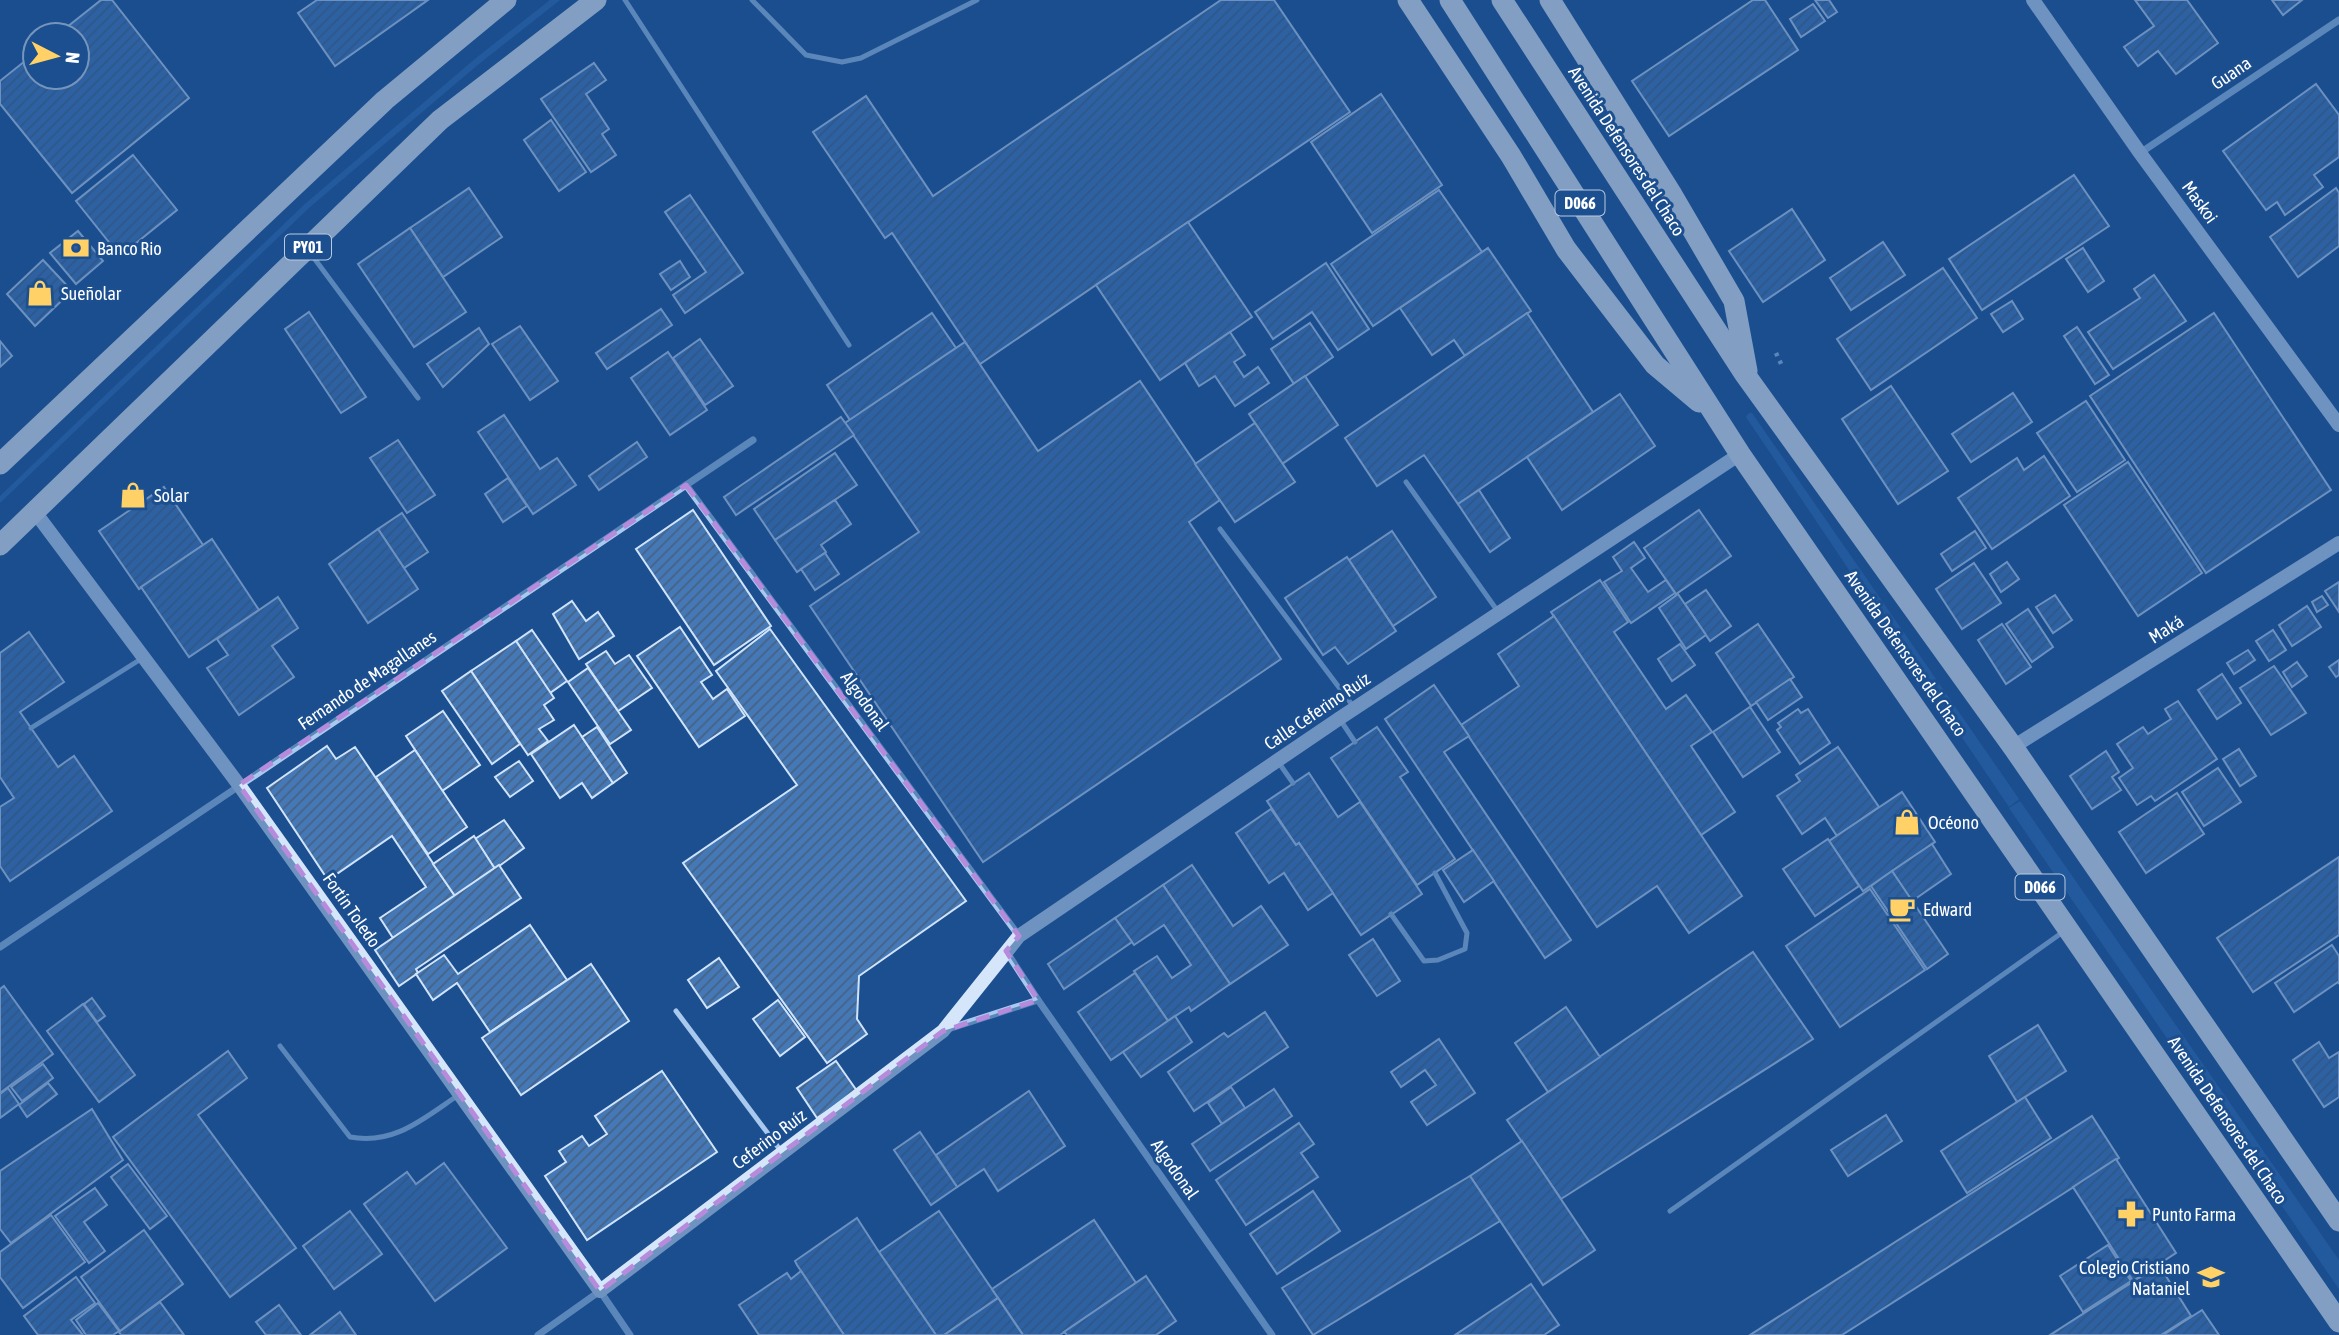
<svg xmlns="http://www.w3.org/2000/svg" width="2339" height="1335" viewBox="0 0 2339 1335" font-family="'Asap Condensed',sans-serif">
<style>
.grass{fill:#2e69ad}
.building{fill:url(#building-hatch);stroke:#cfe3fa;stroke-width:2}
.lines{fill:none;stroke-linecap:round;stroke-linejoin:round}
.path{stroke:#a9c9ee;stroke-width:4.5;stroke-dasharray:3.5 5;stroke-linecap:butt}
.lane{stroke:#a9c9ee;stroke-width:5}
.street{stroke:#a9c9ee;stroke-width:7}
.secondary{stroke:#d6e6fa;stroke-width:14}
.highway{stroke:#fff;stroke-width:21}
.marked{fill:none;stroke:#b68bdc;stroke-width:5;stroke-dasharray:14 9;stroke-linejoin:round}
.labels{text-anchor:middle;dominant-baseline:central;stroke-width:6;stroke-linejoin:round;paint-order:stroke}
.shield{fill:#1b4f8f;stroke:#bbcadd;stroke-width:2}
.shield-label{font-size:16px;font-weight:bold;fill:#fff}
.street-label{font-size:18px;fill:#fff;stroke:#1b4f8f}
.poi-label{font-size:18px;fill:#fff;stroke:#1b4f8f;text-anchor:start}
</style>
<defs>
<pattern id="building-hatch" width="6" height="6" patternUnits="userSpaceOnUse" patternTransform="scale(1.75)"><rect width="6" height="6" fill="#4478b7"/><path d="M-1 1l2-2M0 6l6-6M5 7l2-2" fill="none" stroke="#486282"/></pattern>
</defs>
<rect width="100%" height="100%" fill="#1b4f8f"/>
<g class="grass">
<polygon points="550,0 560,0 480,63 310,207 0,503 0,496 306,203 476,58"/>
<polygon points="1749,413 1752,413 2019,799 2009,807 1746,417"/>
<polygon points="2020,801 2339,1260 2339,1289 2009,808"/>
</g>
<g class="building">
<polygon points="101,0 112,0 189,98 72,193 0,104 0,81 35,53 35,77 77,77 77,35 57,35"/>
<polygon points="317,0 428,0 335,66 298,13"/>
<polygon points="1221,0 1274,0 1350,112 980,364 892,233 885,238 813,132 866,96 933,196"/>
<polygon points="1753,0 1765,0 1798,50 1669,136 1632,81"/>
<polygon points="1815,0 1829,0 1837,12 1828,18"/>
<polygon points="2135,0 2187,0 2218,43 2176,74 2158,51 2138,66 2124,47 2154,26"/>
<polygon points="2272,0 2302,0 2283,15"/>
<polygon points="1813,4 1825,21 1801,37 1790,19"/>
<polygon points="594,63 606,80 586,94 609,129 602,134 616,155 591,172 541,99"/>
<polygon points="2316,84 2339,115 2339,157 2314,175 2323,187 2285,215 2277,202 2266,210 2223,151"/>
<polygon points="1381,94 1442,185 1372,233 1311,142"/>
<polygon points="551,120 586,172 559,191 524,140"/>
<polygon points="133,155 177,210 120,256 76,201"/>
<polygon points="2074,175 2109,226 1982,310 1949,259"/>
<polygon points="469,188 502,237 443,277 410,228"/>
<polygon points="2336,188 2339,193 2339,246 2298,277 2270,237"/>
<polygon points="1439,190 1482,252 1373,326 1331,264"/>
<polygon points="690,195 743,273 685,313 673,295 706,272 665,212"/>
<polygon points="1792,209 1825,260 1763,302 1729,251"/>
<polygon points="1188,222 1252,317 1160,380 1096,285"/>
<polygon points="410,228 466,312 414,347 358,264"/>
<polygon points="78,231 103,261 76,284 50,253"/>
<polygon points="1883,242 1905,275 1851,310 1830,278"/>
<polygon points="1488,248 1531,311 1465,356 1454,340 1432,355 1400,308"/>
<polygon points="2083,248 2104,281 2088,292 2066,259"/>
<polygon points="43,260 72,291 35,326 7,294"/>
<polygon points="680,261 690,277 671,290 660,274"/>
<polygon points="1326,263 1369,329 1338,350 1312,312 1273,339 1255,312"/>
<polygon points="1943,268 1977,318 1871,390 1837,339"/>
<polygon points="2154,275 2186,321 2113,369 2088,332 2140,298 2134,289"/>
<polygon points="2012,301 2023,319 2003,332 1991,314"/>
<polygon points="661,309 672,325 607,369 596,353"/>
<polygon points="309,312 366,397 341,413 285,329"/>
<polygon points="932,313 956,348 850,420 827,385"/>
<polygon points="1527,313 1593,412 1458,504 1424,455 1377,486 1345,438"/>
<polygon points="2214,313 2331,490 2206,573 2090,396"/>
<polygon points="1310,323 1333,357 1294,384 1271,349"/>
<polygon points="520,326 558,381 530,400 492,344"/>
<polygon points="2077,327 2109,375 2095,384 2064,336"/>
<polygon points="479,328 489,344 443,387 427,364"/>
<polygon points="1230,332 1245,355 1234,362 1244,377 1258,367 1269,383 1235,406 1215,376 1199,386 1185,363"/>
<polygon points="700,339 733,386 705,405 673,358"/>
<polygon points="0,341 12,356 0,367"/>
<polygon points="965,342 1038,451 1140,381 1220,500 1189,522 1281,659 983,862 810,606 919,532 845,423"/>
<polygon points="668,352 707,410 670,435 631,378"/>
<polygon points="1305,376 1338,425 1282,464 1249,414"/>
<polygon points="1891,386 1948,471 1898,504 1842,419"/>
<polygon points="2013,393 2032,422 1971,462 1952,434"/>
<polygon points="1620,394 1655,446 1562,510 1527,457"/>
<polygon points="2086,401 2125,460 2077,492 2037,433"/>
<polygon points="504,415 540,469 557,458 576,485 533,514 478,432"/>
<polygon points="841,417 854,435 736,515 724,497"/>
<polygon points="1255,423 1295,482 1235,522 1195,464"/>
<polygon points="398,440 435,495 407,513 370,458"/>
<polygon points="637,442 647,457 599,490 589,476"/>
<polygon points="835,453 857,485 775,540 754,509"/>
<polygon points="2044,456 2070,496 1992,549 1958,498 2017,458 2024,470"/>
<polygon points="2128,462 2202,573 2138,616 2064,505"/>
<polygon points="508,478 527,506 503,522 485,494"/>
<polygon points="164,487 203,545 139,589 99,531"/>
<polygon points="1479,490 1510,538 1490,552 1458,504"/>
<polygon points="835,500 851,524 821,545 826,552 797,572 775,540"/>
<polygon points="693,510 771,626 714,665 636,549"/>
<polygon points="1699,510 1731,556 1676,594 1644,548"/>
<polygon points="402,513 428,552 404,568 378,529"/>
<polygon points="378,529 418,589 368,623 329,564"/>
<polygon points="1392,531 1436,597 1393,626 1349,560"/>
<polygon points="1975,531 1986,548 1952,571 1941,554"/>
<polygon points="212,539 259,610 189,657 141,587"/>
<polygon points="1634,542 1645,558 1631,568 1648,592 1666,580 1675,593 1631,623 1604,582 1622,571 1613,557"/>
<polygon points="825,553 839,574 815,590 801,569"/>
<polygon points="1347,557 1396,631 1348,664 1335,647 1323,655 1285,598"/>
<polygon points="2007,562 2019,579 2001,592 1990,574"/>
<polygon points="1974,563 2001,603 1962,629 1936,589"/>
<polygon points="1600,580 1628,622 1614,632 1666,709 1686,695 1712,732 1691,746 1735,812 1701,835 1551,612"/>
<polygon points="2339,582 2339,612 2325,591"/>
<polygon points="1706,590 1731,626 1710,641 1685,604"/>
<polygon points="1678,594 1706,635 1686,649 1659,608"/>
<polygon points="2055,595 2072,620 2053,633 2036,607"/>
<polygon points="2322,596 2328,605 2317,612 2312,602"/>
<polygon points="278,597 298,628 272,646 294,677 239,715 207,668 228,655 217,639"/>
<polygon points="572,601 586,621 598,612 614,636 579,659 553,614"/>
<polygon points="2307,606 2321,627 2292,646 2279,625"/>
<polygon points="2028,609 2053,647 2032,662 2006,624"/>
<polygon points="1554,616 1742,896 1689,933 1657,886 1597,927 1461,725 1519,686 1498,654"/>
<polygon points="1758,624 1794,677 1751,706 1716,653"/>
<polygon points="2002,624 2031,667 2006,684 1978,640"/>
<polygon points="680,627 712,675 701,682 713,699 727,689 745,716 699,747 637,656"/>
<polygon points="770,629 966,901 859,976 857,1019 867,1034 827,1063 683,863 797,785 716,671"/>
<polygon points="532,630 567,681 550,693 516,641"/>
<polygon points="2273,630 2286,650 2269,661 2256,641"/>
<polygon points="29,632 64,682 20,712 58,767 74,756 112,811 10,881 0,866 0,807 14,798 0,777 0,653"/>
<polygon points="516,641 554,698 544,705 554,720 539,729 548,741 528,755 471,671"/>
<polygon points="1680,644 1695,665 1672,681 1658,659"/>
<polygon points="2248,650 2255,660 2234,674 2227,663"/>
<polygon points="606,651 615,664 629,655 652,688 618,711 586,664"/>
<polygon points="2339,660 2339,675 2336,677 2329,667"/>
<polygon points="2297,662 2307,676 2292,687 2283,672"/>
<polygon points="2274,666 2306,713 2271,735 2240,688"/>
<polygon points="588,668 631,730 610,744 568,682"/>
<polygon points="471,671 520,744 492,764 442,691"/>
<polygon points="2222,674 2241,703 2217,719 2198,690"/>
<polygon points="1790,679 1802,697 1768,720 1756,702"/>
<polygon points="1434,685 1469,736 1444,752 1571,940 1545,958 1385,719"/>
<polygon points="2178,701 2217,759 2155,801 2151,796 2137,805 2119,778 2133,768 2117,744 2143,727 2148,734 2171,719 2165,709"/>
<polygon points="1750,707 1780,752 1743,777 1713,732"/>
<polygon points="1798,709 1801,713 1808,709 1830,743 1800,764 1777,730 1781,727 1778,723"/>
<polygon points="443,711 480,765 442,791 406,736"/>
<polygon points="574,725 613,783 592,798 582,783 560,798 531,754"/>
<polygon points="597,727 627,773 613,783 582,737"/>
<polygon points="1377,727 1408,772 1400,777 1455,859 1417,885 1331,758"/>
<polygon points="327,746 336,759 355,747 455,896 393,938 380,918 426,887 392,836 328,880 267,788"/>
<polygon points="1838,747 1879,807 1837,836 1825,818 1802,834 1777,796 1800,781 1796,775"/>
<polygon points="2239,749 2256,776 2240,786 2223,759"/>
<polygon points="415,750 467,827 428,854 376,777"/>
<polygon points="2106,751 2119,772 2112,777 2121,790 2092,809 2070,776"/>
<polygon points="519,761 533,781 510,797 495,777"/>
<polygon points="2218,768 2241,802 2204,826 2182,792"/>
<polygon points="1309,773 1338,817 1360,802 1422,894 1361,935 1299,843 1296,845 1267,801"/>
<polygon points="1902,792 1935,842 1863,891 1829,841"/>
<polygon points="2177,793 2204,834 2146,873 2119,832"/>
<polygon points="1271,809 1296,845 1299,843 1333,893 1308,910 1284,873 1269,883 1236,833"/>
<polygon points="504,820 524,848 495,869 475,839"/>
<polygon points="474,836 495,869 455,896 433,864"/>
<polygon points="1828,839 1859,886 1815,916 1783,869"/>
<polygon points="1932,844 1951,874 1912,901 1892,871"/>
<polygon points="1473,850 1494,881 1464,902 1443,870"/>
<polygon points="2339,857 2339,935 2253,992 2217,938"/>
<polygon points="499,865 521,898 416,969 418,973 399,986 375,950"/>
<polygon points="1192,865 1233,926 1261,906 1288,945 1230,984 1163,885"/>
<polygon points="1892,871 1948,954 1927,969 1871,886"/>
<polygon points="1163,885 1230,984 1191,1011 1189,1007 1168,1021 1134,971 1157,956 1172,978 1191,965 1164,925 1134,945 1115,918"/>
<polygon points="1870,889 1925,970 1840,1027 1786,946"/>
<polygon points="1115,918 1132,942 1064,989 1048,964"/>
<polygon points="530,925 567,980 490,1032 457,983 433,1000 416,974 444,955 458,974"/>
<polygon points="1373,939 1400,981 1377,996 1349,955"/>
<polygon points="2332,945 2339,956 2339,984 2338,982 2294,1012 2275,983"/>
<polygon points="1753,952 1813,1039 1561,1199 1507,1120"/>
<polygon points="719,958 739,987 707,1008 688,980"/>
<polygon points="591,964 629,1021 521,1095 482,1038"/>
<polygon points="1135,973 1168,1021 1111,1060 1078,1012"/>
<polygon points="4,986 53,1054 0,1093 0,989"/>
<polygon points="92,998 105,1016 97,1022 84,1004"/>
<polygon points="778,1000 805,1037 780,1056 753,1019"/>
<polygon points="83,1004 135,1075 99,1102 47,1031"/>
<polygon points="1566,1007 1600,1057 1548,1092 1515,1043"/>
<polygon points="1265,1012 1288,1047 1194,1111 1168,1072 1224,1033 1228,1037"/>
<polygon points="1175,1016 1192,1042 1141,1077 1123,1052"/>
<polygon points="2038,1025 2066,1071 2017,1102 1989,1056"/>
<polygon points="1439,1039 1475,1093 1427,1125 1411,1102 1436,1085 1425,1070 1401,1087 1391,1072"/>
<polygon points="2319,1042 2329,1058 2339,1052 2339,1097 2324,1107 2293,1060"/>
<polygon points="228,1051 247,1078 198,1115 296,1248 230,1297 113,1137"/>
<polygon points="836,1061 857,1091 817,1118 797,1088"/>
<polygon points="43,1064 53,1078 22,1101 11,1087"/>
<polygon points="662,1071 717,1152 587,1240 545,1176 566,1162 559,1151 582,1136 589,1146 607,1134 595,1116"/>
<polygon points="48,1083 57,1094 27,1117 19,1105"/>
<polygon points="1231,1087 1245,1108 1222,1124 1208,1103"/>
<polygon points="8,1088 19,1104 0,1118 0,1094"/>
<polygon points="1274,1089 1292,1116 1210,1171 1192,1144"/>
<polygon points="1029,1091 1065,1146 998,1191 984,1169 957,1187 936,1155"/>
<polygon points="2025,1097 2051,1138 1967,1193 1941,1151"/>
<polygon points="92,1109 123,1160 11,1243 0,1229 0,1171"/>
<polygon points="1886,1115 1902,1141 1848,1176 1831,1150"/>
<polygon points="2092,1116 2119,1158 1842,1335 1750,1335"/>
<polygon points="1299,1123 1314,1144 1301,1153 1318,1177 1246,1225 1216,1180"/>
<polygon points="920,1132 957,1187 931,1205 894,1150"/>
<polygon points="1522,1141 1595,1250 1543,1285 1470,1176"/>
<polygon points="2116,1159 2176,1253 2133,1281 2073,1187"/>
<polygon points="444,1163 507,1248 435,1301 364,1204 407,1172 416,1184"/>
<polygon points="128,1164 167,1216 150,1229 111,1177"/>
<polygon points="1470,1176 1500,1221 1313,1335 1282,1288"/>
<polygon points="95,1188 107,1205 84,1222 105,1251 89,1263 55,1216"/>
<polygon points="1313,1191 1340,1231 1277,1274 1250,1234"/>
<polygon points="350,1211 382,1254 334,1289 303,1246"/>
<polygon points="939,1211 998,1298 944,1335 936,1335 879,1252"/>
<polygon points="51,1215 85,1262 23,1308 0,1277 0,1252"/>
<polygon points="857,1218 879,1252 936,1335 844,1335 797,1265 795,1261"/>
<polygon points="1094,1220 1136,1283 1060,1335 1023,1335 992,1289"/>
<polygon points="144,1230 183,1284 120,1331 81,1277"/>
<polygon points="2108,1245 2131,1281 2083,1312 2060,1276"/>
<polygon points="2159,1265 2191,1316 2161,1335 2050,1335"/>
<polygon points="801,1271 844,1335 759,1335 739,1305 787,1273 791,1279"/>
<polygon points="1146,1276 1176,1321 1156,1335 1067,1335 1064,1332"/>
<polygon points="76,1277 95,1303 71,1320 83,1335 38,1335 24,1316"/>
<polygon points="1531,1284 1559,1325 1544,1335 1455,1335"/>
<polygon points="998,1298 1023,1335 944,1335"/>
<polygon points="160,1302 184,1335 121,1335 119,1332"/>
<polygon points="98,1303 119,1331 113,1335 86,1335 76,1320"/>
<polygon points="279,1305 301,1335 266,1335 256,1322"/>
<polygon points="2202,1310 2219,1335 2163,1335"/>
<polygon points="340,1312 356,1335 310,1335"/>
</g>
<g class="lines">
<polyline class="path" points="1776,353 1783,368"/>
<g class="lane">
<polyline points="625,0 849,345"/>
<polyline points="752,0 806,55 842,62 861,58 977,0"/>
<polyline points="311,254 418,398"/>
<polyline points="1406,482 1499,613"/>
<polyline points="1220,529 1353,706"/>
<polyline points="1341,721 1355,742"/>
<polyline points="31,728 141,659"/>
<polyline points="1279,763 1293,783"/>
<polyline points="1391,914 1424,961 1438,960 1465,949 1467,933 1435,873"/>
<polyline points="676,1011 781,1151"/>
<path d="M 280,1046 L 350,1137 C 394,1145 423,1119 457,1096"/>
<polyline points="1670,1211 2063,932"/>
</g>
<g class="street">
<polyline points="2140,153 2339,20"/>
<polyline points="686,485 1019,936"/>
<polyline points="0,947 753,440"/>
<polyline points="1006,951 1038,1000 1272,1335"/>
<polyline points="948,1029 1038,1000"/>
<polyline points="538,1335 600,1291 630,1335"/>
</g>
<g class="secondary">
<polyline points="2033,0 2140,153 2339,425"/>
<polyline points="35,512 239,785 600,1291 943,1031 1019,936 1340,718 1740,454"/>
<polyline points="2013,747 2339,543"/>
</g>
<g class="highway">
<polyline points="1408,0 1511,156 1566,249 1655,365 1699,402"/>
<polyline points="1450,0 1740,454 2339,1322"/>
<polyline points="1502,0 1744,373 2013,747 2339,1221"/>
<polyline points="1550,0 1671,193 1734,301 1747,371"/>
<polyline points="0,464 385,100 506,0"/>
<polyline points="0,545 440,120 596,0"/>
</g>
</g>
<path d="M0 0H2339V1335H0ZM 686,485 L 1019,936 L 1006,951 L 1038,1000 L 943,1031 L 600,1291 L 239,785 Z" fill="#1b4f8f" fill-opacity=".55" fill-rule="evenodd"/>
<path class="marked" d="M 686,485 L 1019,936 L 1006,951 L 1038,1000 L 943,1031 L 600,1291 L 239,785 Z"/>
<defs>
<g id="bank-bare" transform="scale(2.1)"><path d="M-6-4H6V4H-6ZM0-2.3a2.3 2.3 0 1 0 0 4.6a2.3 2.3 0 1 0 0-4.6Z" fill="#ffd166" stroke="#1b4f8f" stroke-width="2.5" paint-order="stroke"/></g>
<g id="shop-bare" transform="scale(2.1)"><path d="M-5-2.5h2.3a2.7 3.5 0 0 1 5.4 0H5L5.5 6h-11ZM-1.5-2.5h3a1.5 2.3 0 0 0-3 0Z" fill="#ffd166" stroke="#1b4f8f" stroke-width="2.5" paint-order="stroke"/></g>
<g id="cafe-bare" transform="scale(2.1)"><path d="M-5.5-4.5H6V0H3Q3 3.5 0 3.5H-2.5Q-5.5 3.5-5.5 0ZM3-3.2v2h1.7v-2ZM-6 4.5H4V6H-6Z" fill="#ffd166" stroke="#1b4f8f" stroke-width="2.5" paint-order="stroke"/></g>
<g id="pharmacy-bare" transform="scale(2.1)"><path d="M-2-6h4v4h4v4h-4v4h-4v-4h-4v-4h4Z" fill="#ffd166" stroke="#1b4f8f" stroke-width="2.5" paint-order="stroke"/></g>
<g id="school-bare" transform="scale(2.1)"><path d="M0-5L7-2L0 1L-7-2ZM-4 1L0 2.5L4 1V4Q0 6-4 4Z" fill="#ffd166" stroke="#1b4f8f" stroke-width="2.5" paint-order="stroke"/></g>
</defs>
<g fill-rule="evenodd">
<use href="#bank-bare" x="76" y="248"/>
<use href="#shop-bare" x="40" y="293"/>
<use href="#shop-bare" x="133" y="495"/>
<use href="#shop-bare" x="1907" y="822"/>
<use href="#cafe-bare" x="1902" y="909"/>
<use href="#pharmacy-bare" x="2131" y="1214"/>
<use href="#school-bare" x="2211" y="1277"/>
</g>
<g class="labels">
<g class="shield">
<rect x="1555.5" y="190.5" width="49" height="25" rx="5"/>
<rect x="285" y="234.5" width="46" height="25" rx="5"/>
<rect x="2015.5" y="874.5" width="49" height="25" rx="5"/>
</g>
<g class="shield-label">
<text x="1580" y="203">D066</text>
<text x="308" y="247">PY01</text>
<text x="2040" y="887">D066</text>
</g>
<g class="street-label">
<text transform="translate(2231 73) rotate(-34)">Guana</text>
<text transform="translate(1627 151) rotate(57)">Avenida Defensores del Chaco</text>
<text transform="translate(2200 202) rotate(54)">Maskoi</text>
<text transform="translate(2166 629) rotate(-32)">Maká</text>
<text transform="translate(1906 653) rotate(55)">Avenida Defensores del Chaco</text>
<text transform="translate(367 680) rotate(-34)">Fernando de Magallanes</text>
<text transform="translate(865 701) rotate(54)">Algodonal</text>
<text transform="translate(1317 711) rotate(-34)">Calle Ceferino Ruíz</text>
<text transform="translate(352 910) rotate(55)">Fortín Toledo</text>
<text transform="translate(2228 1120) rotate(56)">Avenida Defensores del Chaco</text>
<text transform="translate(769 1139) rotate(-37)">Ceferino Ruíz</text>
<text transform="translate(1175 1169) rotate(55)">Algodonal</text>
</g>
<g class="poi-label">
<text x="97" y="248">Banco Rio</text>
<text x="61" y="293">Sueñolar</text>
<text x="154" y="495">Solar</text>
<text x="1928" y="822">Océono</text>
<text x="1923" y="909">Edward</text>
<text x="2152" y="1214">Punto Farma</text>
<text x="2190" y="1267" text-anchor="end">Colegio Cristiano<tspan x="2190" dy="21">Nataniel</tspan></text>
</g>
</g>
<g transform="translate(56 56) rotate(96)"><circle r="33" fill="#1b4f8f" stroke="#7695bc" stroke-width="2"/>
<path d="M0-5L12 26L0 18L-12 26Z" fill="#ffd166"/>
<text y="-10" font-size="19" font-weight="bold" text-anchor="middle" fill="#ffffff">N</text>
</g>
</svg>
